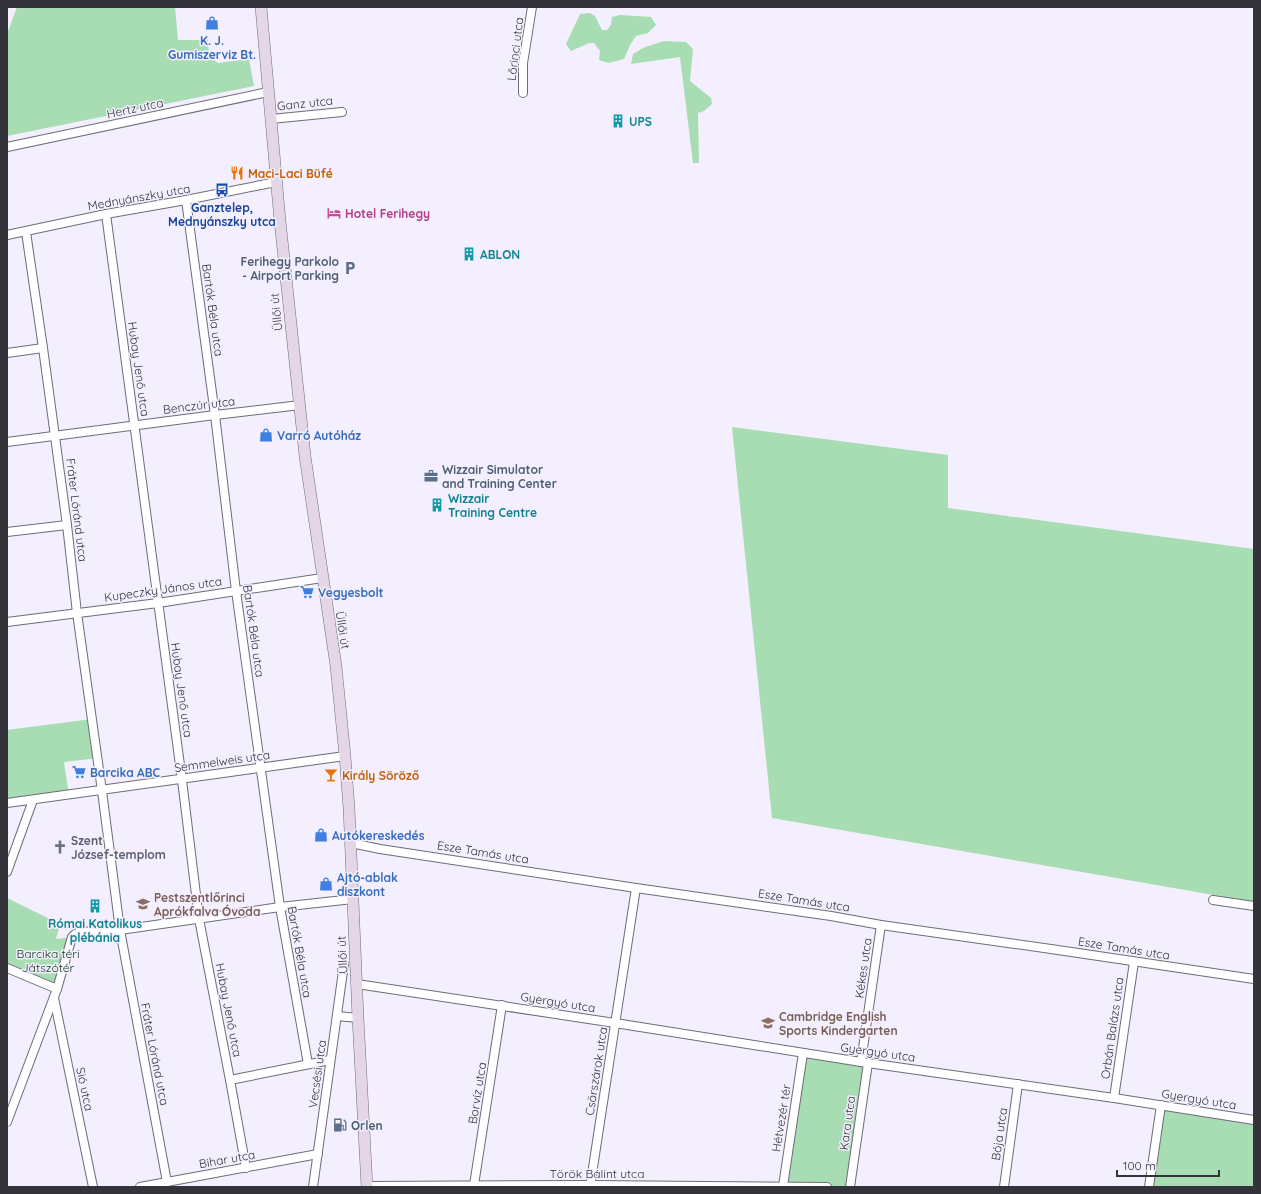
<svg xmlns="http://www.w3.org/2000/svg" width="1261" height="1194" viewBox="0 0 1261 1194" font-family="Quicksand,sans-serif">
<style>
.green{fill:#a8dcb2}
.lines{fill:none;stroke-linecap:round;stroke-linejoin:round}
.minor-casing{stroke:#6f6b79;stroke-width:10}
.secondary-casing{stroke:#6f6b79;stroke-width:12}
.minor{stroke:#fff;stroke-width:8}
.secondary{stroke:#e3d6e6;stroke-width:11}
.labels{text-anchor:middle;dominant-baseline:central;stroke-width:3;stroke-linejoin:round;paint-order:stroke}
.shop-label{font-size:12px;font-weight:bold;fill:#366cbe;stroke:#f3efff;text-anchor:start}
.street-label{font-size:12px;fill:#343339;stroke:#f3efff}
.culture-label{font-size:12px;font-weight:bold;fill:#0d838f;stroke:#f3efff;text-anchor:start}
.food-label{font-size:12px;font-weight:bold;fill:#c56008;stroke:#f3efff;text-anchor:start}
.transit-label{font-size:12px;font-weight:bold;fill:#164399;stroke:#f3efff}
.hotel-label{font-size:12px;font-weight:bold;fill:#b23c85;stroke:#f3efff;text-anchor:start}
.service-label{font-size:12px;font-weight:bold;fill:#4e5e75;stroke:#f3efff;text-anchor:start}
.worship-label{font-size:12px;font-weight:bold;fill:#5b616d;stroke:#f3efff;text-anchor:start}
.education-label{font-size:12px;font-weight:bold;fill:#785e54;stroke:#f3efff;text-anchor:start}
.park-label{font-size:12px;fill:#0d3318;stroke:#f3efff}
</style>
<rect width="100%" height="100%" fill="#f3efff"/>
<g class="green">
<path d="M 17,7 L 175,7 L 178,40 L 208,40 C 208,51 209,57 218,63 L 249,59 L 254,86 L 7,136 L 7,34 Z"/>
<polygon points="590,13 595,16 602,30 607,30 611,25 612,17 620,15 651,17 656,25 648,33 636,36 630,45 624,59 609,63 599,60 600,51 594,43 589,43 571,51 566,44 580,14"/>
<polygon points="664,41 686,42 693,49 690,81 711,98 712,104 704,111 698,113 699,163 693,163 680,57 631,64 633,54 645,47"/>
<polygon points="732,427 948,455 948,508 1254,549 1254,902 772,818"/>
<polygon points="92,719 98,758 64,762 69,795 7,804 7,730"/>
<polygon points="7,898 60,924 56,939 72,937 57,989 7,967"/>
<polygon points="803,1053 868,1063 850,1187 783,1186"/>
<polygon points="1161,1105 1254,1120 1254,1187 1149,1187"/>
</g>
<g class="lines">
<g class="minor-casing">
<g id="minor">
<polyline points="523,93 523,63 532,7"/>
<polyline points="271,119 342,112"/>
<polyline points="7,147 268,92"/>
<polyline points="186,200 215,415 236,591 280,907 308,1064"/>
<polyline points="106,214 182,780 199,919 230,1080 246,1168"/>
<polyline points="26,232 43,348 67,525 77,613 102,791 120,930 167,1182"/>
<polyline points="7,235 106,214 186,200 276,182"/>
<polyline points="7,353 43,348"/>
<polyline points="7,442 215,415 300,405"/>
<polyline points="7,532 67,525"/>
<polyline points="7,622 158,603 322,578"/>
<polyline points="7,803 345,756"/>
<polyline points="351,843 380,849 636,888 831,916 881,925 1051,949 1254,979"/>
<polyline points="7,872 33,800"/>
<polyline points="1213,900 1254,906"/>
<polyline points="7,968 57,989"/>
<polyline points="357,984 615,1023 861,1062 1114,1098 1254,1120"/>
<polyline points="54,998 93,1187"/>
<polyline points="337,1016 358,1018"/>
<polyline points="861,1062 881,925"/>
<polyline points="230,1080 330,1060"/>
<polyline points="1114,1098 1134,962"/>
<polyline points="7,1122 57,989 72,937 75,934 79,932 120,930 280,907 353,899"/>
<polyline points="474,1185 502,1005"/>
<polyline points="367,1186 590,1185 827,1187"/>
<polyline points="783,1186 803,1053"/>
<polyline points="140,1187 318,1154"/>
<polyline points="313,1187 344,964"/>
<polyline points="590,1187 636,888"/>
<polyline points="850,1187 868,1063"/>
<polyline points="1004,1187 1018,1084"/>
<polyline points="1149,1187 1161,1105"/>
</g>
</g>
<g class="secondary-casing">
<polyline id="secondary" points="261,7 280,221 305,456 336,666 345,756 349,808 358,1018 367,1187"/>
</g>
<use href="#minor" class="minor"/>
<use href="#secondary" class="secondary"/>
</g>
<defs>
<g id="shop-bare" transform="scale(1.08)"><path d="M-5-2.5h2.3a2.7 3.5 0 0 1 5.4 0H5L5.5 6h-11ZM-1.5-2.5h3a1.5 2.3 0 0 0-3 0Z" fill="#3f7fe0" stroke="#f3efff" stroke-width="2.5" paint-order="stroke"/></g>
<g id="building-bare" transform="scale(1.08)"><path d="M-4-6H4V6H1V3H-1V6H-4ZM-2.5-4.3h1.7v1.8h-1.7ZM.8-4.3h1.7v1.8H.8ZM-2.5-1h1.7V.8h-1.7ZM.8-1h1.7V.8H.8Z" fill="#0f9aa8" stroke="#f3efff" stroke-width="2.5" paint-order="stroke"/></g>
<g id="restaurant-bare" transform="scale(1.08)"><path d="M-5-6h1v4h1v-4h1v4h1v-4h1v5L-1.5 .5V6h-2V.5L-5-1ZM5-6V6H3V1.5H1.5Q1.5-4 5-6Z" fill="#e8710a" stroke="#f3efff" stroke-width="2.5" paint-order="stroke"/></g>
<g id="bus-bare" transform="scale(1.08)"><path d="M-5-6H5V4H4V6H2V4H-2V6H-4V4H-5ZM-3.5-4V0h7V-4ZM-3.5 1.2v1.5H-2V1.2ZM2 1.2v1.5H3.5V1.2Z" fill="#1a4fb4" stroke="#f3efff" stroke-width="2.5" paint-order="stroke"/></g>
<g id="hotel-bare" transform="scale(1.08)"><path d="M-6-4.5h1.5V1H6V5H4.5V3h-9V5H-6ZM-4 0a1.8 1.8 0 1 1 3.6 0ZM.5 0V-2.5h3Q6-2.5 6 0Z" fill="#d1479c" stroke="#f3efff" stroke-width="2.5" paint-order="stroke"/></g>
<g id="parking-bare" transform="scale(1.08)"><path d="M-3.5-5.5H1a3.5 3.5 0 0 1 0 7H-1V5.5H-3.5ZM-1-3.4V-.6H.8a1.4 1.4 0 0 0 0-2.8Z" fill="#5c6f8a" stroke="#f3efff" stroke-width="2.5" paint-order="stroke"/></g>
<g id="office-bare" transform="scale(1.08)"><path d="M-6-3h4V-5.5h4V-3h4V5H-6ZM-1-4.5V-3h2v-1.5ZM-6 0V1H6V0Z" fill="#5c6f8a" stroke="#f3efff" stroke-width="2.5" paint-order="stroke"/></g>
<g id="supermarket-bare" transform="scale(1.08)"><path d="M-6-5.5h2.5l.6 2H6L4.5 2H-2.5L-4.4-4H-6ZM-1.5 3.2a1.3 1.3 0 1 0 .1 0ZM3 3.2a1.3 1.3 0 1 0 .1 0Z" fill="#3f7fe0" stroke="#f3efff" stroke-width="2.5" paint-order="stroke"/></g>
<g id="bar-bare" transform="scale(1.08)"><path d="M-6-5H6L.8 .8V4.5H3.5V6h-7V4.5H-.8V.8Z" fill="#e8710a" stroke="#f3efff" stroke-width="2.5" paint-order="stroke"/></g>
<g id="church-bare" transform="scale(1.08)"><path d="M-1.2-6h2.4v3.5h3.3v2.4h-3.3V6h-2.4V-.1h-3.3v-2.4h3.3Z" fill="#6b7280" stroke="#f3efff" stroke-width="2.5" paint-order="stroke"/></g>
<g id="school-bare" transform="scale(1.08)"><path d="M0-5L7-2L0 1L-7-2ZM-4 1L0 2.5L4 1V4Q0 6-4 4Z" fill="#8d6e63" stroke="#f3efff" stroke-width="2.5" paint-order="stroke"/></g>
<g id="fuel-bare" transform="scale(1.08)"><path d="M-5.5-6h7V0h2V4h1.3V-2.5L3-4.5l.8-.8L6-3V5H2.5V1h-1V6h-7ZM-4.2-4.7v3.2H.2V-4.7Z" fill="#5c6f8a" stroke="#f3efff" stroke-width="2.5" paint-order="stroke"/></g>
</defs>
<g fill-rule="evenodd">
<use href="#shop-bare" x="212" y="23"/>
<use href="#building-bare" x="618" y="121"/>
<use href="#restaurant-bare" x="237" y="173"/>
<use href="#bus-bare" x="222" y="190"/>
<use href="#hotel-bare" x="334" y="213"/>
<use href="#building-bare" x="469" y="254"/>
<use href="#parking-bare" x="350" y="268"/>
<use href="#shop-bare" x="266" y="435"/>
<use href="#office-bare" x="431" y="476"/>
<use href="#building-bare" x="437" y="505"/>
<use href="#supermarket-bare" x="307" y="592"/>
<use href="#supermarket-bare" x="79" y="772"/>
<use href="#bar-bare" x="331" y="775"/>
<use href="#shop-bare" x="321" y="835"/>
<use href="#church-bare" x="60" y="847"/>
<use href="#shop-bare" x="326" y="884"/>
<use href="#school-bare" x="143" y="904"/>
<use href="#building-bare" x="95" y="906"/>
<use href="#school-bare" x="768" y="1023"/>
<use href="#fuel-bare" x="340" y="1125"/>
</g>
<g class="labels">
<g class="shop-label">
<text x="212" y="40" text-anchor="middle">K. J.<tspan x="212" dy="14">Gumiszerviz Bt.</tspan></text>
<text x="277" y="435">Varró Autóház</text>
<text x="318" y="592">Vegyesbolt</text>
<text x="90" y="772">Barcika ABC</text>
<text x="332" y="835">Autókereskedés</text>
<text x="337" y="877">Ajtó-ablak<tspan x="337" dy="14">diszkont</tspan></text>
</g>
<g class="street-label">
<text transform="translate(515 49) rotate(-83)">Lőrinci utca</text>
<text transform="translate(305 103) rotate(-6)">Ganz utca</text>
<text transform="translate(135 108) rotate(-12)">Hertz utca</text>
<text transform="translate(139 197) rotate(-10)">Mednyánszky utca</text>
<text transform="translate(213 310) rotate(82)">Bartók Béla utca</text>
<text transform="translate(276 312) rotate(-96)">Üllői út</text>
<text transform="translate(139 369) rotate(82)">Hubay Jenő utca</text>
<text transform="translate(199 405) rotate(-7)">Benczúr utca</text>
<text transform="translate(77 510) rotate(83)">Fráter Lóránd utca</text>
<text transform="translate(163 589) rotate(-8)">Kupeczky János utca</text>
<text transform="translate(343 630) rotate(81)">Üllői út</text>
<text transform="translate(254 631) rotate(82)">Bartók Béla utca</text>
<text transform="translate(182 690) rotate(82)">Hubay Jenő utca</text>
<text transform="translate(222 761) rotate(-8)">Semmelweis utca</text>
<text transform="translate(483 852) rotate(9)">Esze Tamás utca</text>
<text transform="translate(804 900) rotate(9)">Esze Tamás utca</text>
<text transform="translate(1124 948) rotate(9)">Esze Tamás utca</text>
<text transform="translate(300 952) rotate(80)">Bartók Béla utca</text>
<text transform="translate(342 955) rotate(-93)">Üllői út</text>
<text transform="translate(863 968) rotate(-82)">Kékes utca</text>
<text transform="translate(558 1002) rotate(9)">Gyergyó utca</text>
<text transform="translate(229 1010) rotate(79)">Hubay Jenő utca</text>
<text transform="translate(1112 1028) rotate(-82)">Orbán Balázs utca</text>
<text transform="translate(878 1052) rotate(8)">Gyergyó utca</text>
<text transform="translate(155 1054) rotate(79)">Fráter Lóránd utca</text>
<text transform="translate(596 1071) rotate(-81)">Csörszárok utca</text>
<text transform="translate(317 1074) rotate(-82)">Vecsési utca</text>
<text transform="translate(85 1089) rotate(78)">Sió utca</text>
<text transform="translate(477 1093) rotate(-81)">Borvíz utca</text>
<text transform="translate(1199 1099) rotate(9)">Gyergyó utca</text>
<text transform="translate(781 1118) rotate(-81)">Hétvezér tér</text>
<text transform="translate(847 1123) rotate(-82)">Kara utca</text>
<text transform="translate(999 1134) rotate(-82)">Bója utca</text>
<text transform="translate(227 1159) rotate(-10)">Bihar utca</text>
<text x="597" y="1173">Török Bálint utca</text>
</g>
<g class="culture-label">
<text x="629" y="121">UPS</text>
<text x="480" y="254">ABLON</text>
<text x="448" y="498">Wizzair<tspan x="448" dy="14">Training Centre</tspan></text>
<text x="95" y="923" text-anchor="middle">Római Katolikus<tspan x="95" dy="14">plébánia</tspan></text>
</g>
<g class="food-label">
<text x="248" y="173">Maci-Laci Büfé</text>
<text x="342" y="775">Király Söröző</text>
</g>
<g class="transit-label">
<text x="222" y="207">Ganztelep,<tspan x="222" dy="14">Mednyánszky utca</tspan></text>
</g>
<g class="hotel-label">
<text x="345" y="213">Hotel Ferihegy</text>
</g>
<g class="service-label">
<text x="339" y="261" text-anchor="end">Ferihegy Parkolo<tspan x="339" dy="14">- Airport Parking</tspan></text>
<text x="442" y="469">Wizzair Simulator<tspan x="442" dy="14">and Training Center</tspan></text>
<text x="351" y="1125">Orlen</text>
</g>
<g class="worship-label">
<text x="71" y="840">Szent<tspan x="71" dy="14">József-templom</tspan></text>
</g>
<g class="education-label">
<text x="154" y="897">Pestszentlőrinci<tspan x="154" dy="14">Aprókfalva Óvoda</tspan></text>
<text x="779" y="1016">Cambridge English<tspan x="779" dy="14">Sports Kindergarten</tspan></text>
</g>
<g class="park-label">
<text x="48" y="953">Barcika téri<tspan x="48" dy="14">Játszótér</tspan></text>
</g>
</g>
<rect width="1261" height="1194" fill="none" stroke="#343339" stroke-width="16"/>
<path d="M1117 1170v6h102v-6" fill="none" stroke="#343339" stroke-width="2"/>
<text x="1123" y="1170" font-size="12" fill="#343339" stroke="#f3efff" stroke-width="3" paint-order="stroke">100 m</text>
</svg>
